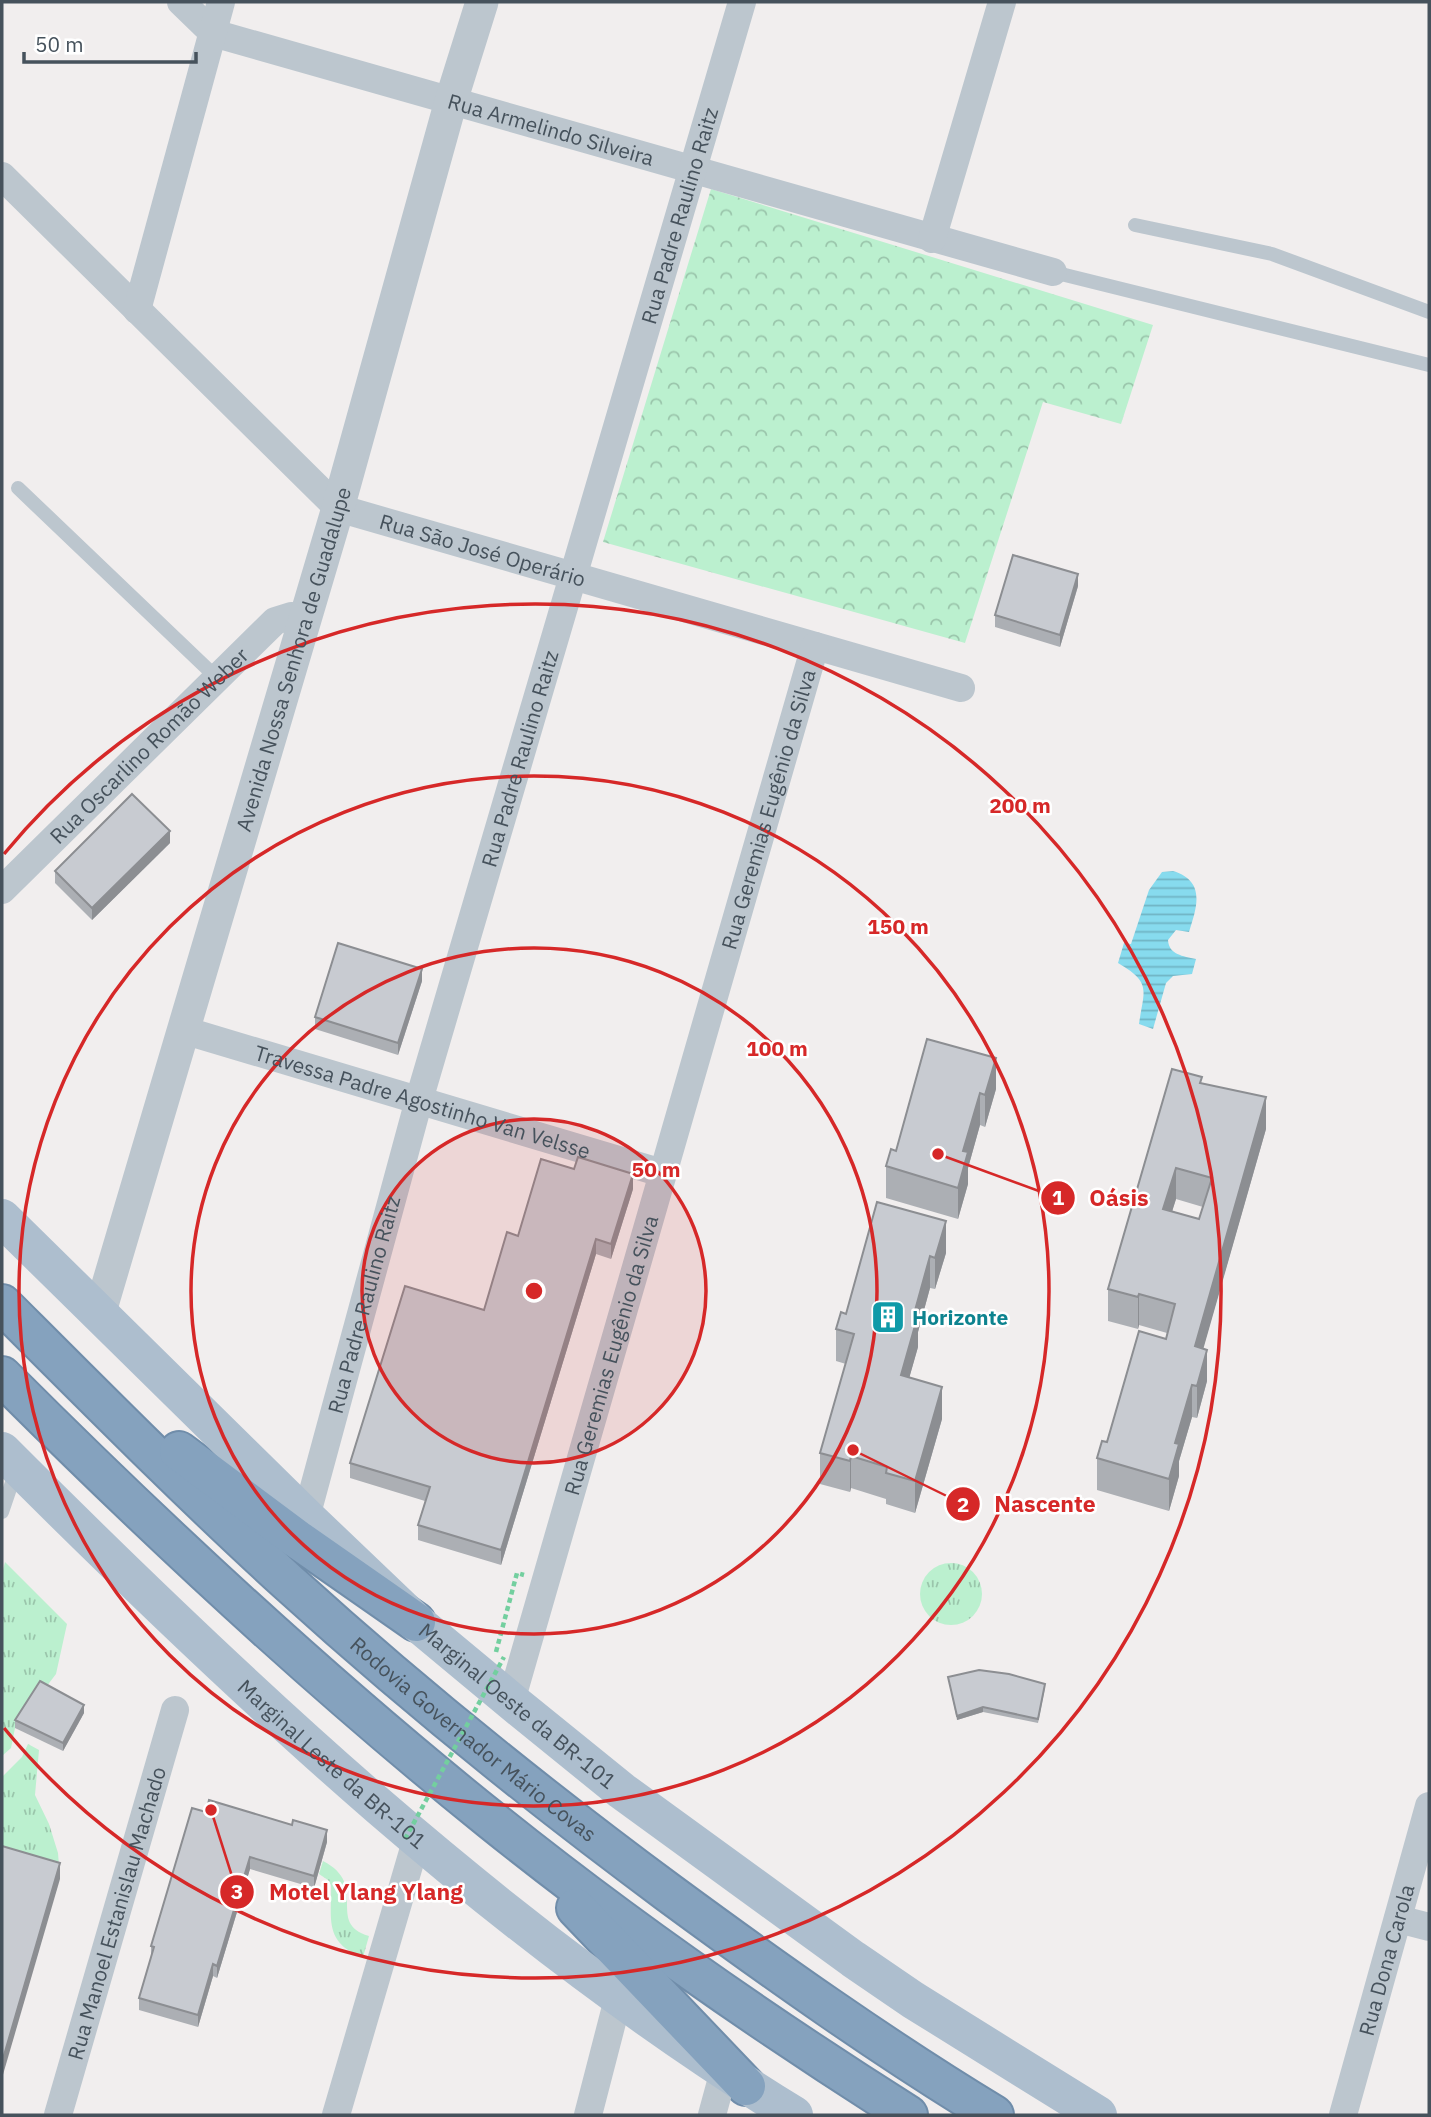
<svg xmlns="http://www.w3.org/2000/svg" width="1431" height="2117" viewBox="0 0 1431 2117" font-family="'IBM Plex Sans',sans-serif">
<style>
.grass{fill:url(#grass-tufts)}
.forest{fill:url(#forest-crowns)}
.water{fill:url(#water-rules)}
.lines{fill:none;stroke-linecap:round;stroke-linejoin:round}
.motorway-casing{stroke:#708daa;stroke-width:42}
.path{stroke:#73cf9f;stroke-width:4.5;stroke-dasharray:5 3.5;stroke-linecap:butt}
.service{stroke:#bcc6ce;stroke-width:14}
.minor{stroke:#bcc6ce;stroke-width:28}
.tertiary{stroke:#bcc6ce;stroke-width:33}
.primary{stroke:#adbece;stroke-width:38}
.motorway{stroke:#85a2be;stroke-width:38}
.path-bridge{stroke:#73cf9f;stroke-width:4.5;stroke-dasharray:5 3.5;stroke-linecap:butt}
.wall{fill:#acafb4;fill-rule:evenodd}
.shaded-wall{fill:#8c8e92}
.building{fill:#c8cbd1;stroke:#8c8e92;stroke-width:2;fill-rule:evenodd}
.ring{fill:none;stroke:#d62828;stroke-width:3.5}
.labels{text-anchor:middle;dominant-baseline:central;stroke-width:5;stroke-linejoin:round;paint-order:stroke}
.street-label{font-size:21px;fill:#46525c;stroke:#fff}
.culture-label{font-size:21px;font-weight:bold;fill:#0d838f;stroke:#fff;text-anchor:start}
.centre{fill:#d62828;stroke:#fff;stroke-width:3.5}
.ring-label{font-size:21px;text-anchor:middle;font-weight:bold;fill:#d62828;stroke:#fff;stroke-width:5;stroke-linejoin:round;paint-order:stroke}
.leader{fill:none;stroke:#d62828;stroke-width:2.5}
.callout-dot{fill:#d62828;stroke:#fff;stroke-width:2.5}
.mark-label{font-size:21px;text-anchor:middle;font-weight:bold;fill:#fff}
.callout-label{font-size:23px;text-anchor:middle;font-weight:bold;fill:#d62828;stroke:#fff;stroke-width:5;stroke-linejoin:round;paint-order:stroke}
</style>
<defs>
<pattern id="grass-tufts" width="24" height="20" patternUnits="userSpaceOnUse" patternTransform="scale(1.75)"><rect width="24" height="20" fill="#bbf0cf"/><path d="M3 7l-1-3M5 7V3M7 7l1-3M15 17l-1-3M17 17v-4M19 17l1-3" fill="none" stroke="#9ac5ab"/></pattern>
<pattern id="forest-crowns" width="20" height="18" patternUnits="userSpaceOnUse" patternTransform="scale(1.75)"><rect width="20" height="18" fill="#bbf0cf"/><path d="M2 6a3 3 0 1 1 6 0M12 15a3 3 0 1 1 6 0" fill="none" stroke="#9ac5ab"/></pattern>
<pattern id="water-rules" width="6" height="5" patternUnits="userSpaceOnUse" patternTransform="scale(1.75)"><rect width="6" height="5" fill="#87dbee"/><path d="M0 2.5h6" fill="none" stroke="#70b4c4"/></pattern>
</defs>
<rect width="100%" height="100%" fill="#f1eeee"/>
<g class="grass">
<polygon points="5,1562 67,1624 56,1674 15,1728 11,1748 2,1756 2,1574"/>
<circle cx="951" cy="1594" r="31"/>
<polygon points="28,1744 39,1750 35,1795 49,1824 58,1853 60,1878 2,1861 2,1777 22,1757"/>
<path d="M 323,1861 C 370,1885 325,1923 369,1936 L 363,1957 C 323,1943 332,1917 331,1885 L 328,1880 L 319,1874 Z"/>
</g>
<polygon class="forest" points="711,189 1153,325 1121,424 1043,402 965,643 603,542"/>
<path class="water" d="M 1173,871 C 1206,881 1197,907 1189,932 L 1176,930 L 1168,940 C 1169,955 1183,956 1196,959 L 1192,974 L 1173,976 L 1166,983 L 1153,1029 L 1139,1024 C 1144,989 1152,983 1118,963 L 1124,943 L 1131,944 L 1149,890 L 1162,872 Z"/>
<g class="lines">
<g class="motorway-casing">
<g id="motorway">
<path id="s12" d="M 2,1304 C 96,1398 190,1493 289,1583 C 410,1693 538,1796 669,1893 C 775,1971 882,2047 994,2115"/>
<path d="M 2,1376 C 157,1531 318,1681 490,1819 C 623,1926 764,2024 908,2115"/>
<polyline points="179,1451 297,1539 416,1622"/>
<polyline points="576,1908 746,2086"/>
</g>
</g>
<polyline class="path" points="496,1652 517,1573 524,1575"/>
<g class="service">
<polyline points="1135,225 1272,254 1429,312"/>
<polyline points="1053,272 1429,365"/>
<polyline points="18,488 217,678"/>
<polyline points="2,1512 17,1468"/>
</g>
<g class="minor">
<path id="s1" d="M 181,2 L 213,33 L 1053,272"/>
<path id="s2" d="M 2,176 L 338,508 L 961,688"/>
<polyline points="932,239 1002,2"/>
<polyline points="137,310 221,2"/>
<path id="s3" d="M 2,890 L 275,621 L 291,616 L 305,617"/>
<path id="s4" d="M 183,1030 L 662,1173"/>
<path id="s5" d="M 306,1517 L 419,1100 L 742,2"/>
<path id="s6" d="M 511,1701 L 815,646"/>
<polyline points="1398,1919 1429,1927"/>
<path id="s7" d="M 58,2115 L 175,1710"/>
<polyline points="336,2115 417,1838"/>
<polyline points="588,2115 618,1999"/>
<polyline points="712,2115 724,2071"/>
<path id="s8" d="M 1343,2115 L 1429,1806"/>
</g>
<path class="tertiary" id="s9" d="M 99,1315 L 338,508 L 451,101 L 482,2"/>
<g class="primary">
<path id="s10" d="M 2,1218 L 306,1517 L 416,1622 L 511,1701 L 622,1791 L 853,1959 L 913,2000 L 1098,2115"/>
<path id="s11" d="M 2,1451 C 245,1694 500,1934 794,2115"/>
</g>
<use href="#motorway" class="motorway"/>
<polyline class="path-bridge" points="405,1839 504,1657"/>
</g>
<g class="wall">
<polygon points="1078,586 1060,647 995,627 995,615"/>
<polygon points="170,843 92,920 55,883 55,871"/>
<polygon points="422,981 398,1055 315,1029 315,1017"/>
<polygon points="927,1039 996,1089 985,1127 980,1125 968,1168 968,1184 958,1219 886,1198 886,1166 896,1151"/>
<path d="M 1202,1083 L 1266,1129 L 1203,1348 L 1207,1381 L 1197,1418 L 1192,1417 L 1179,1461 L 1179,1476 L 1169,1511 L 1097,1490 L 1097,1458 L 1166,1339 L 1167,1333 L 1139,1325 L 1138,1329 L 1108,1321 L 1108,1289 ZM 1176,1199 L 1203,1207 L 1199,1219 L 1172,1211 Z"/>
<polygon points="633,1189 611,1259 596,1254 501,1565 418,1540 418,1525 425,1501 350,1478 350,1463 484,1310 518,1236"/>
<polygon points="877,1202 946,1253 935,1289 930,1288 918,1332 918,1347 909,1378 942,1419 915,1513 886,1504 886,1499 851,1488 850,1492 820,1484 820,1453 846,1364 836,1361 836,1329 846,1314"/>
<polygon points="948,1677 1045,1688 1038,1723 983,1712 957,1720"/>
<polygon points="84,1713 63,1751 15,1728 15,1720"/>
<polygon points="206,1812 327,1842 314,1888 250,1869 217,1978 213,1976 198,2027 139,2010 139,1998 151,1958 151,1946"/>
</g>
<g class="shaded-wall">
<polygon points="1078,574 1078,586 1060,647 1060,635"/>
<polygon points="170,831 170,843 92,920 92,908"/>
<polygon points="422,969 422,981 398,1055 398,1043"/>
<polygon points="996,1058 996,1089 985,1127 985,1095"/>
<polygon points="980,1093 980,1125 968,1168 968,1184 958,1219 958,1188 963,1151"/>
<polygon points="1266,1097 1266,1129 1195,1378 1195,1346"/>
<polygon points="1176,1168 1176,1199 1163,1241 1163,1209"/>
<polygon points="633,1174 633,1189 611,1259 611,1244"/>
<polygon points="946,1221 946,1253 935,1289 935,1258"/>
<polygon points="596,1239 596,1254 501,1565 501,1550"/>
<polygon points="930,1256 930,1288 918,1332 918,1347 901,1407 901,1375 914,1314"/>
<polygon points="1139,1294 1139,1325 1138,1329 1138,1297"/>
<polygon points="1207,1350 1207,1381 1197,1418 1197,1386"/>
<polygon points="1192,1385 1192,1417 1179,1461 1179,1476 1169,1511 1169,1479 1175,1443"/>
<polygon points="942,1387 942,1419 915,1513 915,1481"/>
<polygon points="851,1456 851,1488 850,1492 850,1461"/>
<polygon points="84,1705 84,1713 63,1751 63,1743"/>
<polygon points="983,1707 983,1712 957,1720 957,1716"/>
<polygon points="327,1830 327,1842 314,1888 314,1876"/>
<polygon points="250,1857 250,1869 217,1978 217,1966"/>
<polygon points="60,1863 60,1879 2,2078 2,2062"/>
<polygon points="213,1964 213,1976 198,2027 198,2015"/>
</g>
<g class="building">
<polygon points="1013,555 1078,574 1060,635 995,615"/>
<polygon points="132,794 170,831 92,908 55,871"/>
<polygon points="338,943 422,969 398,1043 315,1017"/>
<polygon points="927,1039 996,1058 985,1095 980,1093 963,1151 968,1152 958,1188 886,1166 891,1149 896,1151"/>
<path d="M 1172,1069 L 1202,1077 L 1200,1083 L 1266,1097 L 1195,1346 L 1207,1350 L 1197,1386 L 1192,1385 L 1175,1443 L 1179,1444 L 1169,1479 L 1097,1458 L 1102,1441 L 1107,1442 L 1139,1331 L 1166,1339 L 1175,1304 L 1139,1294 L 1138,1297 L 1108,1289 ZM 1176,1168 L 1212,1178 L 1199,1219 L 1163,1209 Z"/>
<polygon points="578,1157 633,1174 611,1244 596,1239 501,1550 418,1525 430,1487 350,1463 405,1286 484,1310 507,1232 518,1236 541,1159 574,1169"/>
<polygon points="877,1202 946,1221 935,1258 930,1256 914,1314 918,1315 901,1375 942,1387 915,1481 886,1473 887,1467 851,1456 850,1461 820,1453 854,1334 836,1329 841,1312 846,1314"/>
<polygon points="979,1670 1009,1674 1045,1684 1038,1719 983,1707 957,1716 948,1677"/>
<polygon points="40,1681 84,1705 63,1743 15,1720"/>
<polygon points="209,1800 292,1825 293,1820 327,1830 314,1876 250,1857 217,1966 213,1964 198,2015 139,1998 154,1947 151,1946 192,1808 206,1812"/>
<polygon points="2,1846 60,1863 2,2062"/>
</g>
<circle cx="534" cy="1291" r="172" fill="#d62828" fill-opacity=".12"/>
<g class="ring">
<circle cx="534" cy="1291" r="172"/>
<circle cx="534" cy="1291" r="343"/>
<circle cx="534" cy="1291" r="515"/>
<path d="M4 854A687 687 0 1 1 4 1728"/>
</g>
<defs>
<g id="building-square" transform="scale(1.75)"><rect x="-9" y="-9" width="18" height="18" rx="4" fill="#0f9aa8" stroke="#fff"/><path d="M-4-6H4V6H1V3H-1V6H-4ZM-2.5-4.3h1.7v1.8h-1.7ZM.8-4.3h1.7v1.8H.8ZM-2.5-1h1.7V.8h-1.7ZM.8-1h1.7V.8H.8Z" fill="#fff"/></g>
</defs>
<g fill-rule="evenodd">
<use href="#building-square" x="888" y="1317"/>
</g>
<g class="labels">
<g class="street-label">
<text stroke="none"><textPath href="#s1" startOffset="396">Rua Armelindo Silveira</textPath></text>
<text stroke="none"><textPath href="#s5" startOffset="1354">Rua Padre Raulino Raitz</textPath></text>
<text stroke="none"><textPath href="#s2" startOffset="623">Rua São José Operário</textPath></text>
<text stroke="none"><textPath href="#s9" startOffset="684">Avenida Nossa Senhora de Guadalupe</textPath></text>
<text stroke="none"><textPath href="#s3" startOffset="206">Rua Oscarlino Romão Weber</textPath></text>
<text stroke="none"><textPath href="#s5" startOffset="788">Rua Padre Raulino Raitz</textPath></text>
<text stroke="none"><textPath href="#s6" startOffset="928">Rua Geremias Eugênio da Silva</textPath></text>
<text stroke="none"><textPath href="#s4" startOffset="250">Travessa Padre Agostinho Van Velsse</textPath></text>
<text stroke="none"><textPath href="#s5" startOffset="220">Rua Padre Raulino Raitz</textPath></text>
<text stroke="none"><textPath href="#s6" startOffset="360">Rua Geremias Eugênio da Silva</textPath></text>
<text stroke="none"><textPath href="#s10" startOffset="710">Marginal Oeste da BR-101</textPath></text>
<text stroke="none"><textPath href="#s12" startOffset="642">Rodovia Governador Mário Covas</textPath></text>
<text stroke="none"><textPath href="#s11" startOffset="455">Marginal Leste da BR-101</textPath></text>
<text stroke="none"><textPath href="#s7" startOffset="210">Rua Manoel Estanislau Machado</textPath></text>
<text stroke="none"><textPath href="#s8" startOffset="161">Rua Dona Carola</textPath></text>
</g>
<g class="culture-label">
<text x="912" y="1317">Horizonte</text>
</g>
</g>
<circle cx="534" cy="1291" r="10" class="centre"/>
<g class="ring-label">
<text x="1020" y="813">200 m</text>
<text x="898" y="934">150 m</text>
<text x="777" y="1056">100 m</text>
<text x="656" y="1177">50 m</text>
</g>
<path class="leader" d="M938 1154L1058 1198M853 1450L963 1504M211 1810L237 1892"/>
<g class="callout-dot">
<circle cx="938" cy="1154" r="7"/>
<circle cx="853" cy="1450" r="7"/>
<circle cx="211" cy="1810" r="7"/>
<circle cx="1058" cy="1198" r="18"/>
<circle cx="963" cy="1504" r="18"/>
<circle cx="237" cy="1892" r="18"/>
</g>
<g class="mark-label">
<text x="1058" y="1205">1</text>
<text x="963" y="1512">2</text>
<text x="237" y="1899">3</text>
</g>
<g class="callout-label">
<text x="1119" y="1206">Oásis</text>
<text x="1045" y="1512">Nascente</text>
<text x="366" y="1900">Motel Ylang Ylang</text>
</g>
<rect width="1431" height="2117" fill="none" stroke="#46525c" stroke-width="7"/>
<path d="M24 52v10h172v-10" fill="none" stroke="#46525c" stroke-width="3.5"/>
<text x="35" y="52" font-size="21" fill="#46525c" stroke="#ffffff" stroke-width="5" paint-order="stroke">50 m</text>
</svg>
